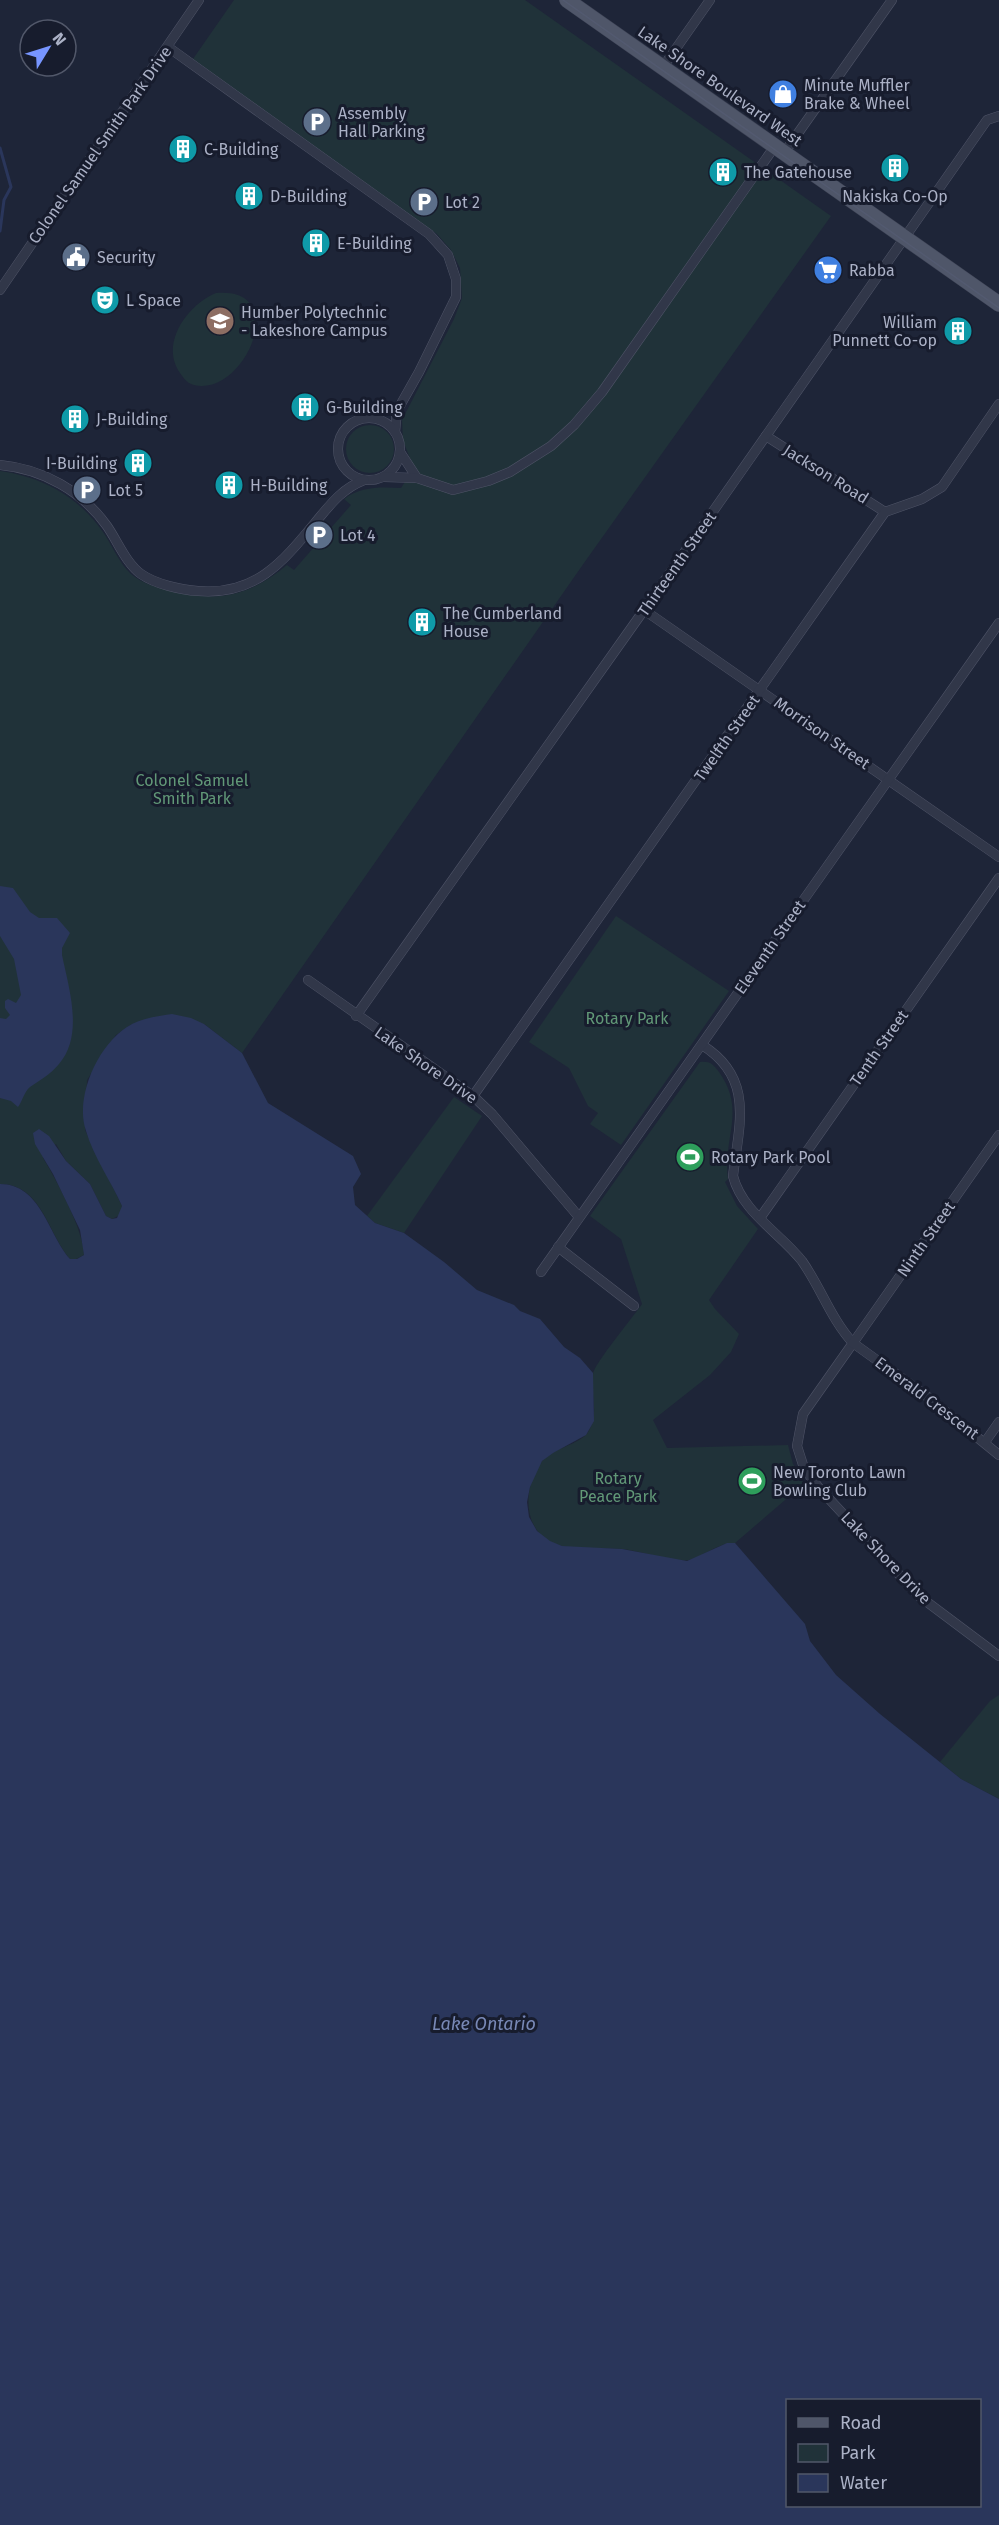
<svg xmlns="http://www.w3.org/2000/svg" width="999" height="2525" viewBox="0 0 999 2525" font-family="'Fira Sans',sans-serif">
<style>
.green{fill:#203239}
.water{fill:#2a365b;fill-rule:evenodd}
.lines{fill:none;stroke-linecap:round;stroke-linejoin:round}
.stream{stroke:#2a365b;stroke-width:3}
.street-casing{stroke:#4f5467;stroke-width:10}
.primary-casing{stroke:#3b4052;stroke-width:16}
.street{stroke:#313749;stroke-width:9}
.primary{stroke:#4f5669;stroke-width:15}
.tram{stroke:#535a70;stroke-width:1.5}
.labels{text-anchor:middle;dominant-baseline:central;stroke-width:6;stroke-linejoin:round;paint-order:stroke}
.poi-label{font-size:16px;fill:#abb1c6;stroke:#171c2d;text-anchor:start}
.street-label{font-size:16px;fill:#abb1c6;stroke:#171c2d}
.park-label{font-size:16px;fill:#619877;stroke:#171c2d}
.water-label{font-size:18px;font-style:italic;fill:#7888b6;stroke:#171c2d}
</style>
<rect width="100%" height="100%" fill="#1e2538"/>
<g class="green">
<path d="M 234,0 L 525,0 L 831,216 L 584,563 L 242,1053 L 204,1024 L 132,1024 L 116,1035 L 87,1080 L 85,1130 L 122,1206 L 120,1215 L 112,1219 L 106,1216 L 90,1184 L 66,1161 L 56,1144 L 43,1158 C 56,1179 84,1231 84,1255 L 76,1259 L 70,1259 C 48,1234 42,1184 0,1184 L 0,471 C 42,477 78,496 103,532 C 112,545 119,563 131,574 C 142,583 155,587 168,590 C 217,603 248,597 287,565 L 294,570 L 351,505 L 344,499 C 361,486 381,487 401,488 L 414,468 L 403,441 L 402,420 L 454,319 L 462,298 L 460,268 L 451,250 L 437,234 L 193,59 Z"/>
<path d="M 216,293 C 292,286 245,397 194,385 C 186,383 182,376 178,370 C 161,341 189,304 216,293 Z"/>
<circle cx="370" cy="449" r="24"/>
<polygon points="616,916 729,991 621,1145 590,1124 598,1113 588,1106 569,1068 529,1042"/>
<path d="M 700,1062 C 710,1061 713,1064 719,1072 C 747,1111 722,1139 728,1179 L 725,1182 L 737,1206 L 758,1229 L 709,1300 L 715,1309 L 739,1334 L 731,1352 L 710,1375 L 653,1420 L 667,1448 L 788,1445 L 793,1464 L 805,1483 L 735,1543 C 717,1543 705,1556 689,1560 C 676,1563 637,1550 622,1549 C 603,1547 581,1551 562,1546 C 522,1537 521,1489 542,1461 C 554,1447 578,1446 588,1432 C 600,1413 590,1395 593,1374 C 594,1364 634,1316 642,1304 L 621,1239 L 590,1216 Z"/>
<polygon points="454,1097 482,1116 404,1233 375,1223 367,1216"/>
<polygon points="999,1695 999,1799 961,1779 940,1762 990,1701"/>
</g>
<g class="water">
<path d="M 0,886 L 13,888 L 30,912 L 39,918 L 57,918 L 70,933 L 62,948 L 62,955 C 69,989 84,1035 59,1064 C 50,1075 40,1080 30,1087 C 24,1092 22,1102 18,1107 L 11,1101 L 0,1098 L 0,1018 L 6,1019 L 10,1015 L 5,1008 L 5,1001 L 8,999 L 16,1003 L 21,995 L 14,959 L 0,936 Z"/>
<path d="M 172,1014 L 191,1018 L 204,1024 L 242,1053 L 268,1103 L 353,1156 L 361,1174 L 353,1187 L 355,1205 L 375,1223 L 404,1233 L 444,1262 L 477,1290 L 514,1305 L 520,1311 L 540,1319 L 564,1347 L 580,1358 L 593,1373 L 594,1421 L 586,1435 L 553,1453 L 542,1461 L 530,1487 L 527,1502 L 529,1517 L 537,1531 L 550,1541 L 562,1546 L 622,1549 L 687,1561 L 727,1543 L 735,1543 L 805,1624 L 810,1641 L 836,1675 L 880,1714 L 961,1779 L 999,1799 L 999,2525 L 0,2525 L 0,1184 C 41,1184 48,1234 70,1259 L 77,1259 L 84,1255 L 80,1230 L 53,1174 L 35,1144 L 33,1133 L 39,1129 L 49,1136 L 66,1161 L 90,1184 L 106,1216 L 112,1219 L 117,1218 L 122,1206 C 111,1181 94,1158 86,1131 C 74,1097 99,1041 132,1024 C 144,1018 159,1016 172,1014 ZM 788,2400 L 980,2400 L 980,2506 L 788,2506 Z"/>
</g>
<g class="lines">
<polyline class="stream" points="0,148 11,187 4,200 0,231"/>
<g class="street-casing">
<g id="street">
<polyline points="168,47 429,234 448,255 456,279 456,297 419,372 397,411 395,432"/>
<polyline points="663,67 710,0"/>
<polyline points="784,153 892,0"/>
<polyline points="0,290 199,0"/>
<circle cx="369" cy="449" r="31"/>
<polyline points="766,436 885,512"/>
<polyline points="400,452 417,478"/>
<path d="M 0,465 C 43,469 82,491 107,526 C 118,542 126,563 141,574 C 155,584 181,590 198,591 C 258,596 285,559 319,518 C 333,501 344,488 364,480"/>
<polyline points="384,477 417,478 453,490 488,481 510,472 551,446 574,425 602,392 775,146"/>
<polyline points="644,610 999,857"/>
<polyline points="308,980 473,1096 492,1114 579,1217"/>
<polyline points="356,1016 644,610 987,120 999,116"/>
<path d="M 702,1045 C 755,1078 739,1125 733,1176 C 742,1212 780,1233 802,1261 C 821,1288 831,1319 853,1343 L 803,1414 L 797,1446 L 804,1468 L 819,1488 L 919,1596 L 999,1656"/>
<polyline points="473,1096 885,512 922,499 942,487 999,404"/>
<polyline points="999,1135 853,1343 924,1394 999,1455"/>
<polyline points="760,1218 999,878"/>
<polyline points="558,1247 634,1306"/>
<polyline points="541,1272 999,623"/>
<polyline points="985,1442 999,1422"/>
</g>
</g>
<g class="primary-casing">
<polyline id="primary" points="567,0 999,304"/>
</g>
<use href="#street" class="street"/>
<use href="#primary" class="primary"/>
<polyline class="tram" points="563,0 999,308"/>
</g>
<defs>
<g id="shop-disc" transform="scale(1.5)"><circle r="9.5" fill="#3f7fe0" stroke="#171c2d"/><path d="M-5-2.5h2.3a2.7 3.5 0 0 1 5.4 0H5L5.5 6h-11ZM-1.5-2.5h3a1.5 2.3 0 0 0-3 0Z" fill="#fff"/></g>
<g id="parking-disc" transform="scale(1.5)"><circle r="9.5" fill="#5c6f8a" stroke="#171c2d"/><path d="M-3.5-5.5H1a3.5 3.5 0 0 1 0 7H-1V5.5H-3.5ZM-1-3.4V-.6H.8a1.4 1.4 0 0 0 0-2.8Z" fill="#fff"/></g>
<g id="building-disc" transform="scale(1.5)"><circle r="9.5" fill="#0f9aa8" stroke="#171c2d"/><path d="M-4-6H4V6H1V3H-1V6H-4ZM-2.5-4.3h1.7v1.8h-1.7ZM.8-4.3h1.7v1.8H.8ZM-2.5-1h1.7V.8h-1.7ZM.8-1h1.7V.8H.8Z" fill="#fff"/></g>
<g id="civic-disc" transform="scale(1.5)"><circle r="9.5" fill="#5c6f8a" stroke="#171c2d"/><path d="M-.6-6.5H3V-4.5H.6V-3L4-1V1h2V6H-6V1h2V-1L-.6-3ZM-1.2 2.5V6h2.4V2.5Z" fill="#fff"/></g>
<g id="supermarket-disc" transform="scale(1.5)"><circle r="9.5" fill="#3f7fe0" stroke="#171c2d"/><path d="M-6-5.5h2.5l.6 2H6L4.5 2H-2.5L-4.4-4H-6ZM-1.5 3.2a1.3 1.3 0 1 0 .1 0ZM3 3.2a1.3 1.3 0 1 0 .1 0Z" fill="#fff"/></g>
<g id="theatre-disc" transform="scale(1.5)"><circle r="9.5" fill="#0f9aa8" stroke="#171c2d"/><path d="M-5-5.5Q0-4 5-5.5V0Q5 5 0 6Q-5 5-5 0ZM-3.3-2.5H-1v1.5H-3.3ZM1-2.5H3.3v1.5H1ZM-2.8 1Q0 5.5 2.8 1Z" fill="#fff"/></g>
<g id="university-disc" transform="scale(1.5)"><circle r="9.5" fill="#8d6e63" stroke="#171c2d"/><path d="M0-5L7-2L0 1L-7-2ZM-4 1L0 2.5L4 1V4Q0 6-4 4Z" fill="#fff"/></g>
<g id="stadium-disc" transform="scale(1.5)"><circle r="9.5" fill="#2e9e5b" stroke="#171c2d"/><path d="M0-5a6.5 5 0 1 0 0 10a6.5 5 0 1 0 0-10ZM-3.5-1.8h7v3.6h-7Z" fill="#fff"/></g>
</defs>
<g fill-rule="evenodd">
<use href="#shop-disc" x="783" y="94"/>
<use href="#parking-disc" x="317" y="122"/>
<use href="#building-disc" x="183" y="149"/>
<use href="#building-disc" x="895" y="168"/>
<use href="#building-disc" x="723" y="172"/>
<use href="#building-disc" x="249" y="196"/>
<use href="#parking-disc" x="424" y="202"/>
<use href="#building-disc" x="316" y="243"/>
<use href="#civic-disc" x="76" y="257"/>
<use href="#supermarket-disc" x="828" y="270"/>
<use href="#theatre-disc" x="105" y="300"/>
<use href="#university-disc" x="220" y="321"/>
<use href="#building-disc" x="958" y="331"/>
<use href="#building-disc" x="305" y="407"/>
<use href="#building-disc" x="75" y="419"/>
<use href="#building-disc" x="138" y="463"/>
<use href="#building-disc" x="229" y="485"/>
<use href="#parking-disc" x="87" y="490"/>
<use href="#parking-disc" x="319" y="535"/>
<use href="#building-disc" x="422" y="622"/>
<use href="#stadium-disc" x="690" y="1157"/>
<use href="#stadium-disc" x="752" y="1481"/>
</g>
<g class="labels">
<g class="poi-label">
<text x="804" y="85">Minute Muffler<tspan x="804" dy="18">Brake &amp; Wheel</tspan></text>
<text x="338" y="113">Assembly<tspan x="338" dy="18">Hall Parking</tspan></text>
<text x="204" y="149">C-Building</text>
<text x="744" y="172">The Gatehouse</text>
<text x="270" y="196">D-Building</text>
<text x="895" y="196" text-anchor="middle">Nakiska Co-Op</text>
<text x="445" y="202">Lot 2</text>
<text x="337" y="243">E-Building</text>
<text x="97" y="257">Security</text>
<text x="849" y="270">Rabba</text>
<text x="126" y="300">L Space</text>
<text x="241" y="312">Humber Polytechnic<tspan x="241" dy="18">- Lakeshore Campus</tspan></text>
<text x="937" y="322" text-anchor="end">William<tspan x="937" dy="18">Punnett Co-op</tspan></text>
<text x="326" y="407">G-Building</text>
<text x="96" y="419">J-Building</text>
<text x="117" y="463" text-anchor="end">I-Building</text>
<text x="250" y="485">H-Building</text>
<text x="108" y="490">Lot 5</text>
<text x="340" y="535">Lot 4</text>
<text x="443" y="613">The Cumberland<tspan x="443" dy="18">House</tspan></text>
<text x="711" y="1157">Rotary Park Pool</text>
<text x="773" y="1472">New Toronto Lawn<tspan x="773" dy="18">Bowling Club</tspan></text>
</g>
<g class="street-label">
<text transform="translate(720 86) rotate(35)">Lake Shore Boulevard West</text>
<text transform="translate(100 145) rotate(-55)">Colonel Samuel Smith Park Drive</text>
<text transform="translate(826 474) rotate(32)">Jackson Road</text>
<text transform="translate(677 564) rotate(-55)">Thirteenth Street</text>
<text transform="translate(822 733) rotate(35)">Morrison Street</text>
<text transform="translate(727 738) rotate(-55)">Twelfth Street</text>
<text transform="translate(770 947) rotate(-55)">Eleventh Street</text>
<text transform="translate(879 1048) rotate(-55)">Tenth Street</text>
<text transform="translate(426 1065) rotate(35)">Lake Shore Drive</text>
<text transform="translate(926 1239) rotate(-55)">Ninth Street</text>
<text transform="translate(927 1398) rotate(37)">Emerald Crescent</text>
<text transform="translate(886 1558) rotate(46)">Lake Shore Drive</text>
</g>
<g class="park-label">
<text x="192" y="780">Colonel Samuel<tspan x="192" dy="18">Smith Park</tspan></text>
<text x="627" y="1018">Rotary Park</text>
<text x="618" y="1478">Rotary<tspan x="618" dy="18">Peace Park</tspan></text>
</g>
<g class="water-label">
<text x="484" y="2024">Lake Ontario</text>
</g>
</g>
<rect x="786" y="2399" width="195" height="108" fill="#171c2d" stroke="#52586a" stroke-width="1.5"/>
<rect x="798" y="2418" width="30" height="9" fill="#4f5669" stroke="#52586a" stroke-width="1.5"/>
<text x="840" y="2429" font-size="18" fill="#abb1c6">Road</text>
<rect x="798" y="2444" width="30" height="18" fill="#203239" stroke="#52586a" stroke-width="1.5"/>
<text x="840" y="2459" font-size="18" fill="#abb1c6">Park</text>
<rect x="798" y="2474" width="30" height="18" fill="#2a365b" stroke="#52586a" stroke-width="1.5"/>
<text x="840" y="2489" font-size="18" fill="#abb1c6">Water</text>
<g transform="translate(48 48) rotate(52)"><circle r="28" fill="#171c2d" stroke="#52586a" stroke-width="1.5"/>
<path d="M0-4.5L10 22L0 15L-10 22Z" fill="#7795ff"/>
<text y="-9" font-size="16" font-weight="bold" text-anchor="middle" fill="#abb1c6">N</text>
</g>
</svg>
